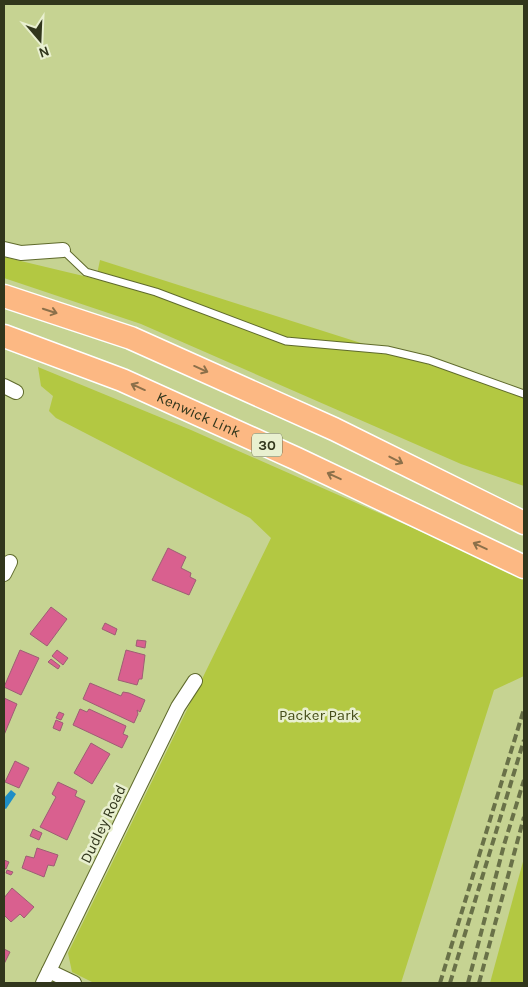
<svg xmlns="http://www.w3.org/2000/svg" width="528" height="987" viewBox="0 0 528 987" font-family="Karla,sans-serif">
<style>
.green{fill:#b3c842}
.water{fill:#1e8ec7}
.building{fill:#d9608f;stroke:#9d5e74}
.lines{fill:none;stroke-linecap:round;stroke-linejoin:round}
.service-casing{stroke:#5f6a2c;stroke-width:9}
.minor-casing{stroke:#5f6a2c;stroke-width:16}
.trunk-casing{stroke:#fff;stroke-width:25}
.service{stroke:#fff;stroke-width:7}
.minor{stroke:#fff;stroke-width:14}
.trunk{stroke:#fcb883;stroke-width:22}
.rail{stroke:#697148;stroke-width:4;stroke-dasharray:8 4;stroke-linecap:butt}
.oneway{stroke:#8c704a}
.labels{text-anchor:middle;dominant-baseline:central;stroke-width:5;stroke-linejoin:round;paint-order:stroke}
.shield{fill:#e9f0d0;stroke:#686e52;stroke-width:1}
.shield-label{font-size:14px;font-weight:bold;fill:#31361c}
.street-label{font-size:15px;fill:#31361c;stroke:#e9f0d0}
.park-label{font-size:15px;fill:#464e1a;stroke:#e9f0d0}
</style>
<rect width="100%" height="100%" fill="#c6d392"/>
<g class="green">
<polygon points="4,257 96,279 100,260 524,395 524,486 461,464 141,324 4,278"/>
<polygon points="38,367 191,430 524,577 524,676 494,690 401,983 94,983 72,972 68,953 271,538 250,518 56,418 49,411 53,396 41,386"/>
<polygon points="524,858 524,983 490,983"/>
</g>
<polygon class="water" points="11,790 16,794 6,809 4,808 4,798"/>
<g class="building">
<polygon points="168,548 186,557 181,568 191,573 190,577 196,580 189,595 152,580"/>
<polygon points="51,607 67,619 47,646 30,634"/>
<polygon points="105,623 117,629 115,635 102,629"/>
<polygon points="137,640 146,641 145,648 136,646"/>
<polygon points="20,650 39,658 21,695 4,687"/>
<polygon points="57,650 68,658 63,665 52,656"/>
<polygon points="126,650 145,655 142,679 139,679 137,685 118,680"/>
<polygon points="51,659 60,666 58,669 48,662"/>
<polygon points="90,683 121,696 123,692 129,693 145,700 140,712 137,710 138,714 134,723 83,699"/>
<polygon points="4,698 17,704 4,735"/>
<polygon points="80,709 87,712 89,709 126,726 123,734 128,736 122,748 73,725"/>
<polygon points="59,712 64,714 61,720 56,718"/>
<polygon points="56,720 63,723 60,731 53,728"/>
<polygon points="91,743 110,754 92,784 74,773"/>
<polygon points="15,761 29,768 19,788 5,782"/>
<polygon points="58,782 77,791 75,796 85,801 67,840 40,827 56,797 52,794"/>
<polygon points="33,829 42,833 39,840 30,836"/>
<polygon points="37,848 58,855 54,866 48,865 44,877 22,868 26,856 34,858"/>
<polygon points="4,860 9,862 6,869 4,868"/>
<polygon points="7,870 13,872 11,875 6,873"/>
<polygon points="12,888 34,907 24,918 20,914 11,922 4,915 4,898"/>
<polygon points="4,949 10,952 4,964"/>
</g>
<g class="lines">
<g class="service-casing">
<polyline id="service" points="63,250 86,272 156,292 286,341 387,350 429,360 524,394"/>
</g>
<g class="minor-casing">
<g id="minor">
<polyline points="4,249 21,253 63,250"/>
<polyline points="4,386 16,392"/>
<polyline points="4,574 10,562"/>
<polyline points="49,971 74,983"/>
<polyline points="43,983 178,707 195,681"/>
</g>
</g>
<g class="trunk-casing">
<g id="trunk">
<polyline points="4,296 131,338 334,429 524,523"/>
<path id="s1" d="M 4,336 L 122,380 L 297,459 L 524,567"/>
</g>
</g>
<use href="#service" class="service"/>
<use href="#minor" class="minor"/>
<use href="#trunk" class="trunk"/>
<g class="rail">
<polyline points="440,983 524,709"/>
<polyline points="450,983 524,740"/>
<polyline points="468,983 504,845 524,780"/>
<polyline points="479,983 524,817"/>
</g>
</g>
<defs><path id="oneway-shaft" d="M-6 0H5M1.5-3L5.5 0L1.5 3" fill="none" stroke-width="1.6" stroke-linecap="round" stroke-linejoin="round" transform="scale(1.25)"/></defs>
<g class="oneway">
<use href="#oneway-shaft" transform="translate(50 311) rotate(18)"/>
<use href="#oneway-shaft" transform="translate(201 369) rotate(24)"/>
<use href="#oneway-shaft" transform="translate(138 387) rotate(-156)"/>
<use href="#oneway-shaft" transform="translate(396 460) rotate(27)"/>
<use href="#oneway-shaft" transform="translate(334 476) rotate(-155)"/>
<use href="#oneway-shaft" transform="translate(480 546) rotate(-155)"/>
</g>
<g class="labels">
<rect class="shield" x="252" y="433.5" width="30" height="23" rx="4"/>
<g class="shield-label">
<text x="267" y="445">30</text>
</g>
<g class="street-label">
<text stroke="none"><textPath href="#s1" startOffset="210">Kenwick Link</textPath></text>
<text transform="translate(103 824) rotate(-64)">Dudley Road</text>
</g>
<g class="park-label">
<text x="319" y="715">Packer Park</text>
</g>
</g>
<rect width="528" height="987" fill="none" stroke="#31361c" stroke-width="10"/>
<g transform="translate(40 40) rotate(161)" stroke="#e9f0d0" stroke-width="4" paint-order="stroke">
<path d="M0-4L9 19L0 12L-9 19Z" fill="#31361c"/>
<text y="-8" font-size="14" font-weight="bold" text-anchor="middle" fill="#31361c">N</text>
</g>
</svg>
